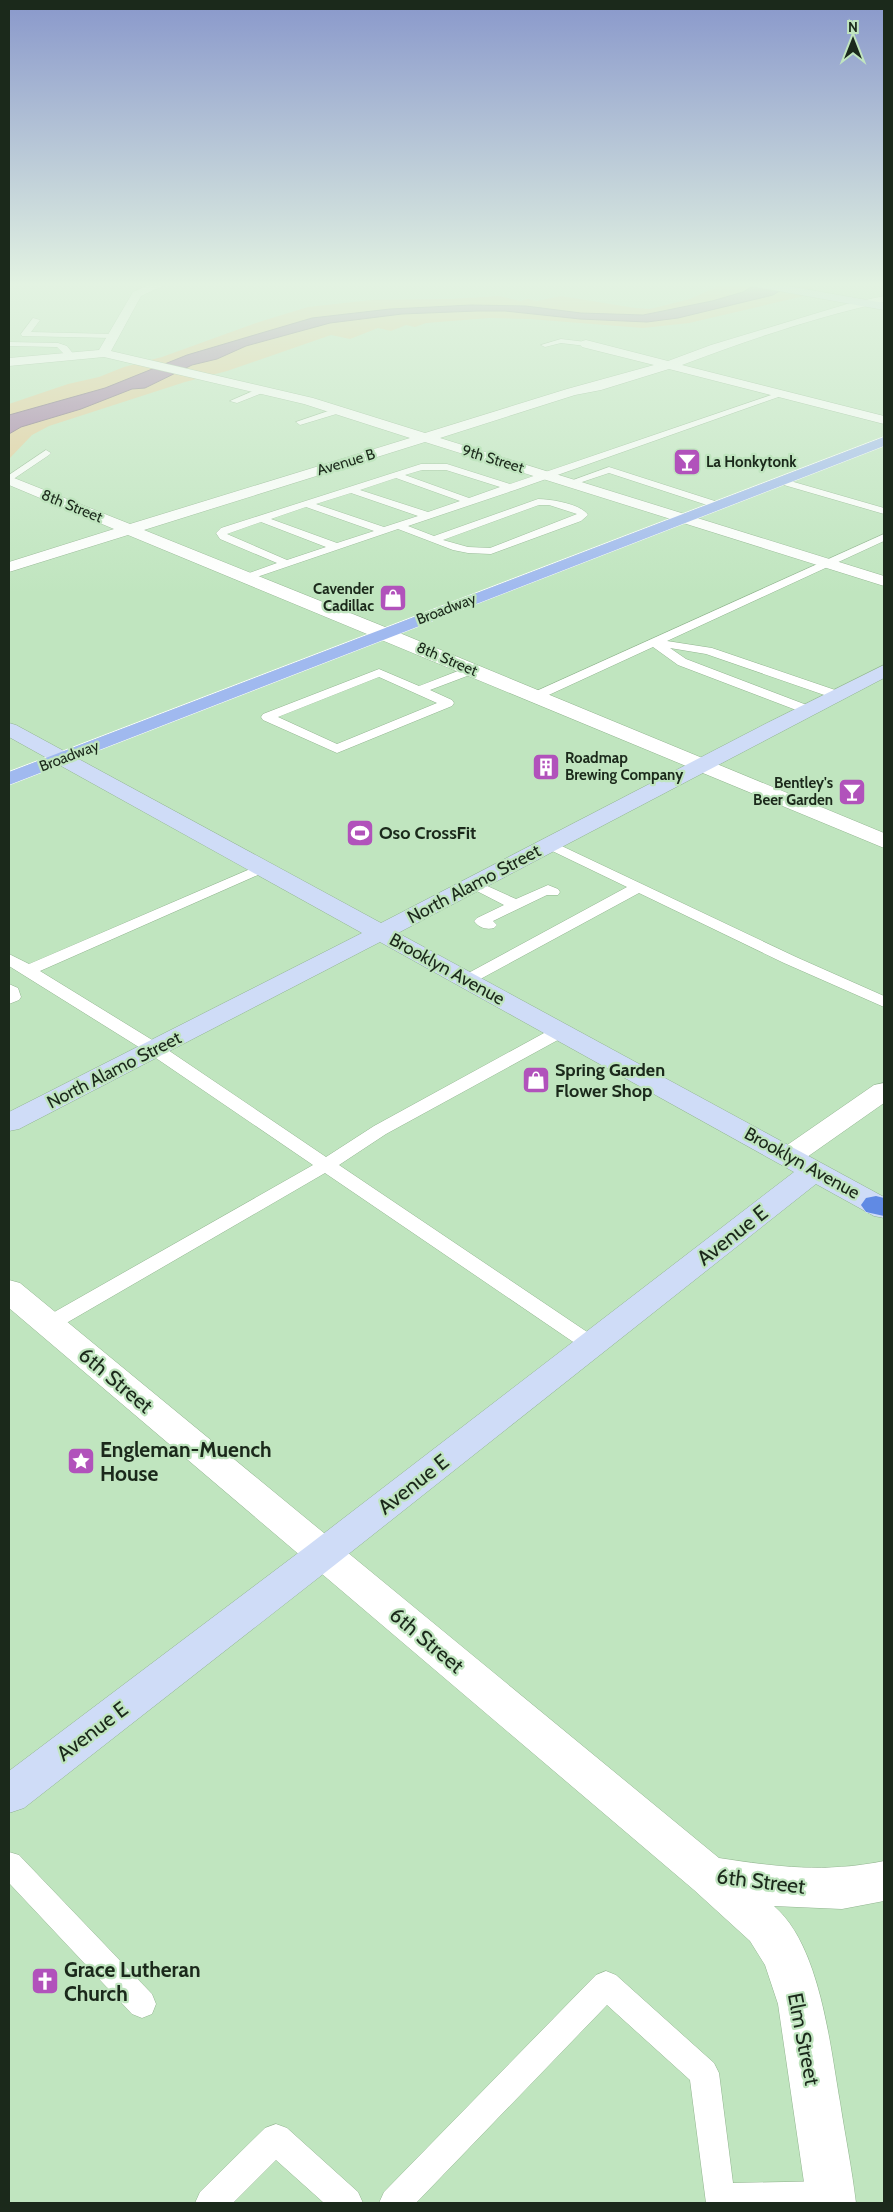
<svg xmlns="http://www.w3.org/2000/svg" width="893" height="2212" viewBox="0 0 893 2212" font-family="Cabin,sans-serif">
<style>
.green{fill:#e3c894}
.water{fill:#9c6fa0;stroke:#755a78}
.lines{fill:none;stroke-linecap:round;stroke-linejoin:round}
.lane-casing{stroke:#92b590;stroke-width:1}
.street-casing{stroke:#92b590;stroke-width:1}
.secondary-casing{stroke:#92b590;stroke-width:1}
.primary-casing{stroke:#fff;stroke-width:1}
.highway-casing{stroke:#fff;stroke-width:1}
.lane{fill:#fff;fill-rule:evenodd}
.street{fill:#fff;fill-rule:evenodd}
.secondary{fill:#cfdcf7;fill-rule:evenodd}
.primary{fill:#a0b9ef;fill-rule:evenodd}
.highway{fill:#608ae4;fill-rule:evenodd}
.labels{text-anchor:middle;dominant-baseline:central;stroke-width:4.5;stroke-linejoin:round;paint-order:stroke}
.far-street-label{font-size:15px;fill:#1b291b;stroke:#c0e5bf}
.far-poi-label{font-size:15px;font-weight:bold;fill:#1b291b;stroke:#c0e5bf;text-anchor:start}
.poi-label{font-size:18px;font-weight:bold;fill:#1b291b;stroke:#c0e5bf;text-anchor:start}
.street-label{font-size:18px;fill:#1b291b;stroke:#c0e5bf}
.near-street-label{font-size:21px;fill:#1b291b;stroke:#c0e5bf}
.near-poi-label{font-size:21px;font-weight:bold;fill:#1b291b;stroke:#c0e5bf;text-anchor:start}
</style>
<rect width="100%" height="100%" fill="#c0e5bf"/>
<polygon class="green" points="725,283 811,283 813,285 804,296 689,323 643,328 530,319 489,318 426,323 415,327 406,325 391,331 378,328 350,339 331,335 227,371 185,382 49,426 32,435 9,459 9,404 68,384 99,377 124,367 162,357 259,322 308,307 372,300 451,299 499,296 520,301 528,299 537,301 561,296 635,308 650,309 690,299"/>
<polygon class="water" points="758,283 792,283 773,295 678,318 647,322 580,319 505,311 477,311 402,314 330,323 246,346 217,359 192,365 145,388 132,389 81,409 21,427 9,434 9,415 105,388 187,355 312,318 390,309 471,305 526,306 581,313 643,315 712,301 743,292"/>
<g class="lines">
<g class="lane-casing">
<g id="lane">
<polygon points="33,318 40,320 31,332 112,334 116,336 112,338 22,336 21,334"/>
<polygon points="561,339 586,342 590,344 586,346 561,343 545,347 541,345"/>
<polygon points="9,342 58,343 67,346 75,356 68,358 57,347 9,346"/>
<polygon points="262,387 265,388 265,392 237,403 230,401"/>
<path d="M 780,392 L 787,394 L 515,490 L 408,526 L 434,536 L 538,499 C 551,499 581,504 588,515 L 581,521 L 491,554 L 468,553 L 453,550 L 398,529 L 245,581 L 240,578 L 241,576 L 277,563 L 220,539 L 216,533 L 221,528 L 421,464 L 447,464 L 510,484 ZM 422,470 L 446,470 L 500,487 L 469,498 L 405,475 ZM 396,478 L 460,501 L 428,512 L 360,490 ZM 351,493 L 418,516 L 384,527 L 316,504 ZM 539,505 L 549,505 L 577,514 L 490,548 L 468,547 L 443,540 ZM 306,507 L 374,531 L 337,543 L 271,519 ZM 261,522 L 326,547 L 287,560 L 227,534 Z"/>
<polygon points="340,407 343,408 343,412 300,425 296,422"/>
<polygon points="46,450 51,453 49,455 9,482 9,475"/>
<polygon points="609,467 721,503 722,505 717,508 713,507 609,473 570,486 565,483"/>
<polygon points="780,478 884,508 884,514 777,483 775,481"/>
<polygon points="884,534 884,541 667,641 712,648 841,692 843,695 837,699 833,698 706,654 670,648 686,659 812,707 814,710 812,713 804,713 678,665 653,647 540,699 532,699 530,696 532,693"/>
<path d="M 471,666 L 477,670 L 475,673 L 430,690 L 452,700 L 454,703 L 452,706 L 337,753 L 263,720 L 261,717 L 263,714 L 379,669 L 419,686 ZM 379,677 L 437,703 L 337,744 L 278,717 Z"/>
<polygon points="549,840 796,957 884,996 884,1007 784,963 639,893 473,983 461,983 459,980 461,977 627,887 544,847 542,844 544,841"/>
<polygon points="262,864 267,865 269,868 267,871 40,971 162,1046 326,1157 374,1126 555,1027 567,1027 569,1031 567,1035 386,1134 339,1165 599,1340 602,1345 599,1350 592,1352 585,1350 325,1173 56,1329 49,1331 42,1329 39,1324 42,1319 313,1165 150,1054 9,966 9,954 29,964"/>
<path d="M 474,880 L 516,899 L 548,885 L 558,889 L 560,892 L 558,895 L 547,895 L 493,921 L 497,925 L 494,928 C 487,930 479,928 474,921 L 477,918 L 504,905 L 469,887 L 467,884 L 469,881 Z"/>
<polygon points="9,984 18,988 21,997 19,1000 9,1004"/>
<polygon points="9,1852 19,1855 152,1994 156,2004 152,2014 142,2018 132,2014 9,1883"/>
<polygon points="606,1971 616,1975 714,2063 719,2073 733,2183 830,2181 841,2186 846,2197 843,2203 706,2203 690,2080 607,2005 416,2203 379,2203 384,2192 596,1975"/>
<polygon points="276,2124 287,2128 358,2192 363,2203 324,2203 276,2160 233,2203 195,2203 200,2192 265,2128"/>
</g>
</g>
<g class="street-casing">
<g id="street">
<path d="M 153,283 L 169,283 L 141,296 L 111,351 L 313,398 L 425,433 L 567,389 L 654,365 L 582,347 L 580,344 L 582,341 L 586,340 L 668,361 L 711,345 L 847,304 L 884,296 L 884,302 C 816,317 748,340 682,365 L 884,416 L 884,424 L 669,369 L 601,390 L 575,395 L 440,438 L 884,576 L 884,586 L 425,442 L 144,530 L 390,629 L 884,833 L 884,848 L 128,535 L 9,572 L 9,562 L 114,529 L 9,485 L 9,476 L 130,524 L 410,438 L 304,404 L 104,357 L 9,366 L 9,358 L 99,350 L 133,292 Z"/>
<polygon points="884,1083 884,1103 800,1162 790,1165 780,1162 776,1156 780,1150 874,1085"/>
<path d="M 9,1280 L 20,1283 L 719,1858 C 779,1867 824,1873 884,1861 L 884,1901 L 842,1909 L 774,1906 C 820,1945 830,2045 840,2102 C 845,2135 852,2169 856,2203 L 807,2203 L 778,2004 L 765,1965 L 750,1941 L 694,1890 L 9,1308 Z"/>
</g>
</g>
<g class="secondary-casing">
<g id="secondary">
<polygon points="745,283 771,283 884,303 884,310 751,286"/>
<polygon points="884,665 884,678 398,933 884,1197 884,1218 874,1216 816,1184 336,1564 24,1808 9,1813 9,1771 310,1544 794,1172 380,942 19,1129 9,1131 9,1112 362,933 9,737 9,723 16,725 381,923 767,723"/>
</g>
</g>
<g class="primary-casing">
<polygon id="primary" points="884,437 884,446 9,785 9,772"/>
</g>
<g class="highway-casing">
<polygon id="highway" points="876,1196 884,1198 884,1216 866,1212 861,1205 866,1198"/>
</g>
<use href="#lane" class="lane"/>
<use href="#street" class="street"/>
<use href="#secondary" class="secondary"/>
<use href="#primary" class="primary"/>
<use href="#highway" class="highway"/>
</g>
<linearGradient id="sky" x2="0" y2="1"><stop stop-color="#8998cb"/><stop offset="0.48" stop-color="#e3f3e2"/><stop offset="1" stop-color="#e3f3e2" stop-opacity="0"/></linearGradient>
<rect width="893" height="593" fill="url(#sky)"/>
<defs>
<g id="bar-square" transform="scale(1.4375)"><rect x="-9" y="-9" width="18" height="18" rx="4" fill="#b152bb" stroke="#c0e5bf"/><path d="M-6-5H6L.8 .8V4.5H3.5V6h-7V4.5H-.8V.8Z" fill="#fff"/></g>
<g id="shop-square" transform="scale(1.4375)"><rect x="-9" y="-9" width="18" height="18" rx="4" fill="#b152bb" stroke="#c0e5bf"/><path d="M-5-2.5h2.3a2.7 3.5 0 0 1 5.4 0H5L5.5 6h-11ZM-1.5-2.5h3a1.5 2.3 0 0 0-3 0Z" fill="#fff"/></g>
<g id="building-square" transform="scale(1.4375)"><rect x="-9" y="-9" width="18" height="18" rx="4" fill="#b152bb" stroke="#c0e5bf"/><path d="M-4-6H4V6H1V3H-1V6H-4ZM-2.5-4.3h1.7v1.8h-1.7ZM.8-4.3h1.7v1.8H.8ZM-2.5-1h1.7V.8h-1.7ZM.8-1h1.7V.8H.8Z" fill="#fff"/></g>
<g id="stadium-square" transform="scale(1.4375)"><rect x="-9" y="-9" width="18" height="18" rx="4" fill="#b152bb" stroke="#c0e5bf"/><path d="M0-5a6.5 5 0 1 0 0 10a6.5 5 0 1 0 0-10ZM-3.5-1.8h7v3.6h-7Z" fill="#fff"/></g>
<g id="sight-square" transform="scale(1.4375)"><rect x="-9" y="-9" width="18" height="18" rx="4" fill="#b152bb" stroke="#c0e5bf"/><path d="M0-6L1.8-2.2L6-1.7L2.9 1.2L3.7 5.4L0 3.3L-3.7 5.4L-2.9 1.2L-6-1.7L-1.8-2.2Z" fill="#fff"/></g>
<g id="church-square" transform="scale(1.4375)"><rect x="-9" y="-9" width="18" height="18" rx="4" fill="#b152bb" stroke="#c0e5bf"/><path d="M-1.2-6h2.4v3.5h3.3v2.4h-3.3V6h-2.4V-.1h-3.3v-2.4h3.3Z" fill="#fff"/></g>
</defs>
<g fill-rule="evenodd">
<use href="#bar-square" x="687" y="462"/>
<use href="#shop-square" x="393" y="598"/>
<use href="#building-square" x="546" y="767"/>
<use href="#bar-square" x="852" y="792"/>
<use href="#stadium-square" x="360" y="833"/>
<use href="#shop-square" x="536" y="1080"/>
<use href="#sight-square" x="81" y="1461"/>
<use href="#church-square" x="45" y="1981"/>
</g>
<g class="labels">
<g class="far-street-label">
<text transform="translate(493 459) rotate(17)">9th Street</text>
<text transform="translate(346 462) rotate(-17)">Avenue B</text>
<text transform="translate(72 506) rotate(22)">8th Street</text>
<text transform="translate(446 609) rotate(-21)">Broadway</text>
<text transform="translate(447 659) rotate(23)">8th Street</text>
<text transform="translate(69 756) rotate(-21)">Broadway</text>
</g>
<g class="far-poi-label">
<text x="706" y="462">La Honkytonk</text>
<text x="374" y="589" text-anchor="end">Cavender<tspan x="374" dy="17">Cadillac</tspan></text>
<text x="565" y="758">Roadmap<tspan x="565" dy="17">Brewing Company</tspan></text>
<text x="833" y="783" text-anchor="end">Bentley's<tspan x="833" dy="17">Beer Garden</tspan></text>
</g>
<g class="poi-label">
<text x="379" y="833">Oso CrossFit</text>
<text x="555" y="1070">Spring Garden<tspan x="555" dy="21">Flower Shop</tspan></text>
</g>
<g class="street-label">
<text transform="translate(474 884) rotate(-28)">North Alamo Street</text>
<text transform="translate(447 969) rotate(29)">Brooklyn Avenue</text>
<text transform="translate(114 1070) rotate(-27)">North Alamo Street</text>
<text transform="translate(802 1163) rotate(29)">Brooklyn Avenue</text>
</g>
<g class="near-street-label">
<text transform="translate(732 1235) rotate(-38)">Avenue E</text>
<text transform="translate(116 1380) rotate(40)">6th Street</text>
<text transform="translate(413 1484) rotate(-38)">Avenue E</text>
<text transform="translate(427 1640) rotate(40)">6th Street</text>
<text transform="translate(92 1731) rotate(-37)">Avenue E</text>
<text transform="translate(761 1881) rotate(7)">6th Street</text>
<text transform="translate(804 2039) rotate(79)">Elm Street</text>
</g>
<g class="near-poi-label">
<text x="100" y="1449">Engleman-Muench<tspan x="100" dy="24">House</tspan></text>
<text x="64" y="1969">Grace Lutheran<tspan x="64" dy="24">Church</tspan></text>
</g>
</g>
<rect width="893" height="2212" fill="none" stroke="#1b291b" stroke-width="20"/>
<g transform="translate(853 40)" stroke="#c0e5bf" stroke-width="4" paint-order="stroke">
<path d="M0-4L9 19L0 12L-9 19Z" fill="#1b291b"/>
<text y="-8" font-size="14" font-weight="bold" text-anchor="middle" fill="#1b291b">N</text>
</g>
</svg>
